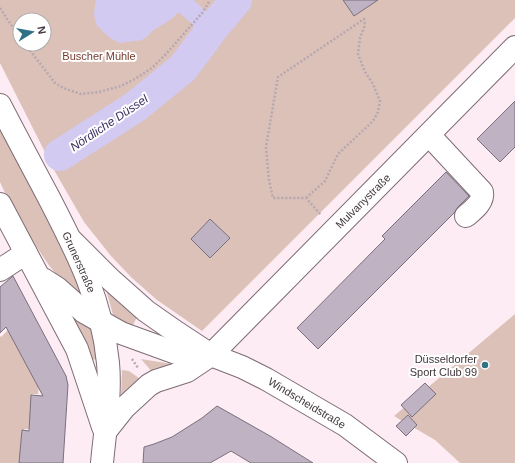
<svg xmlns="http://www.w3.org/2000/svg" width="515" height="463" viewBox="0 0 515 463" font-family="Helvetica,sans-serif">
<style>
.green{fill:#dcc1b9;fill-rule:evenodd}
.water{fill:#d2caf1}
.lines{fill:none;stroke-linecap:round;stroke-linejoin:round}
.canal{stroke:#d2caf1;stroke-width:19}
.river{stroke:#d2caf1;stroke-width:32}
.building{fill:#bfb2c2;stroke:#7b6f7e}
.minor-casing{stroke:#7e6c75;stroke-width:24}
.major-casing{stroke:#7e6c75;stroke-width:24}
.path{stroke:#b6a8af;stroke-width:2.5;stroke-dasharray:2 2;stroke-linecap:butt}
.minor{stroke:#fff;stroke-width:22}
.major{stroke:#fff;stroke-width:22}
.poi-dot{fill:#307284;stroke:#fefefe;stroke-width:1.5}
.labels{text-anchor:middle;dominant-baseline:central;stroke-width:4;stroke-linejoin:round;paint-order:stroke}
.park-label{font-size:11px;fill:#763c2e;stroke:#fefefe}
.street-label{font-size:11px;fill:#3f373c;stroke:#fefefe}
.poi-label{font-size:11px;fill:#3f373c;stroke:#fefefe;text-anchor:end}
.water-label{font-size:12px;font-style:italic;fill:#3f3162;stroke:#fefefe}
</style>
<rect width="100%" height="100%" fill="#fdecf4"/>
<g class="green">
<path d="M 0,0 L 515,0 L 515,18 L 202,331 L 157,300 L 132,278 L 111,256 L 84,222 L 54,170 L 0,63 ZM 20,20 L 44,20 L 44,44 L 20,44 Z"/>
<polygon points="0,122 89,302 64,284 48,264 30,237 7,197 0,182"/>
<polygon points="105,286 138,315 131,329 115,322"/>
<polygon points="70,313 95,328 100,359 90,360"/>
<polygon points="515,314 515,463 460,463 435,440 394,416"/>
<polygon points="8,330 39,383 38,394 32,394 30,420 36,429 24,429 22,463 0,463 0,336 1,337"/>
<polygon points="141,359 178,365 154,374"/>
<polygon points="122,370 129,371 143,381 121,398"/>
</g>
<polygon class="water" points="96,0 189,0 186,6 170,20 152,31 148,36 142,40 120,43 110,38 97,26 94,15 95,4"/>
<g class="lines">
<polyline class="canal" points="186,6 212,29"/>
<polyline class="river" points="60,155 135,107 183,68 212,29 236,0"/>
</g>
<g class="building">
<polygon points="343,0 378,0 354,16"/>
<polygon points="515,101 515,147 500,162 477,139"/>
<polygon points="446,172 469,196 458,207 454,213 318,349 297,328 385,239 382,236"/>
<polygon points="210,219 230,238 210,258 191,239"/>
<polygon points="13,276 66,376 68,385 63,463 19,463 22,430 29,431 31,395 43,396 6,327 0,333 0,287"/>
<polygon points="425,383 436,394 412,417 401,405"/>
<polygon points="217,406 270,436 313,463 251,463 231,451 210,463 143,463 144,447 154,444 172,437 202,418"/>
<polygon points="408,415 417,425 406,436 396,426"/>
</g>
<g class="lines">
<g class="minor-casing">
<g id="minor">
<path d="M 429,135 L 482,192 C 484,202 473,210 466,216"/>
<polyline points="0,270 26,253"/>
<polyline points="105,432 124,408 149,385 156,381 187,371 211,355 515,47"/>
</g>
</g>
<g class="major-casing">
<g id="major">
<path d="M 0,105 C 16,136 32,166 48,196 C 77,252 102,300 108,363 C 111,396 105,430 102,463"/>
<polyline points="0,204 77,349 103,427"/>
<polyline points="72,241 110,279 146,311 176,332 211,355 242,367 266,379 345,425 396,463"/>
<polyline points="43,279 57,288 84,312 121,333 176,353 210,355"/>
</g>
</g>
<g class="path">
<polyline points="0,8 7,19 20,37"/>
<polyline points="25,44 55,83 63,88 81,94 99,92 121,86 135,79 152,68 166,54 203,12 210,0"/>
<polyline points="306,198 325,181 338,154 373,121 378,112 380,101 373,84 365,72 358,54 360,38 365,25 364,19 278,77 266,147 269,180 273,198 306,198 321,215"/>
<polyline points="132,359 138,368"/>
</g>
<use href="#minor" class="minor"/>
<use href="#major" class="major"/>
</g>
<circle class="poi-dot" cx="485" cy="365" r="4"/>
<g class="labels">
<g class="park-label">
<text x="99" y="56">Buscher Mühle</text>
</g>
<g class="street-label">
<text transform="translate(363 201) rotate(-45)">Mulvanystraße</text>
<text transform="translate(79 262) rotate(66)">Grunerstraße</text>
<text transform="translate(307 403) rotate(31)">Windscheidstraße</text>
</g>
<g class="poi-label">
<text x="477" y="359">Düsseldorfer<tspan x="477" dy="13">Sport Club 99</tspan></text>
</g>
<g class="water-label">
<text transform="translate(109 123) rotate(-34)">Nördliche Düssel</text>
</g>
</g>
<g transform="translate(32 32) rotate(79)"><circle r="19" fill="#fefefe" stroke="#b2aeb0"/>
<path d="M0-3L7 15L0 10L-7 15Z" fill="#307284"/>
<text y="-6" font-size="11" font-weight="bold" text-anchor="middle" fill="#3f373c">N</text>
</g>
</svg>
